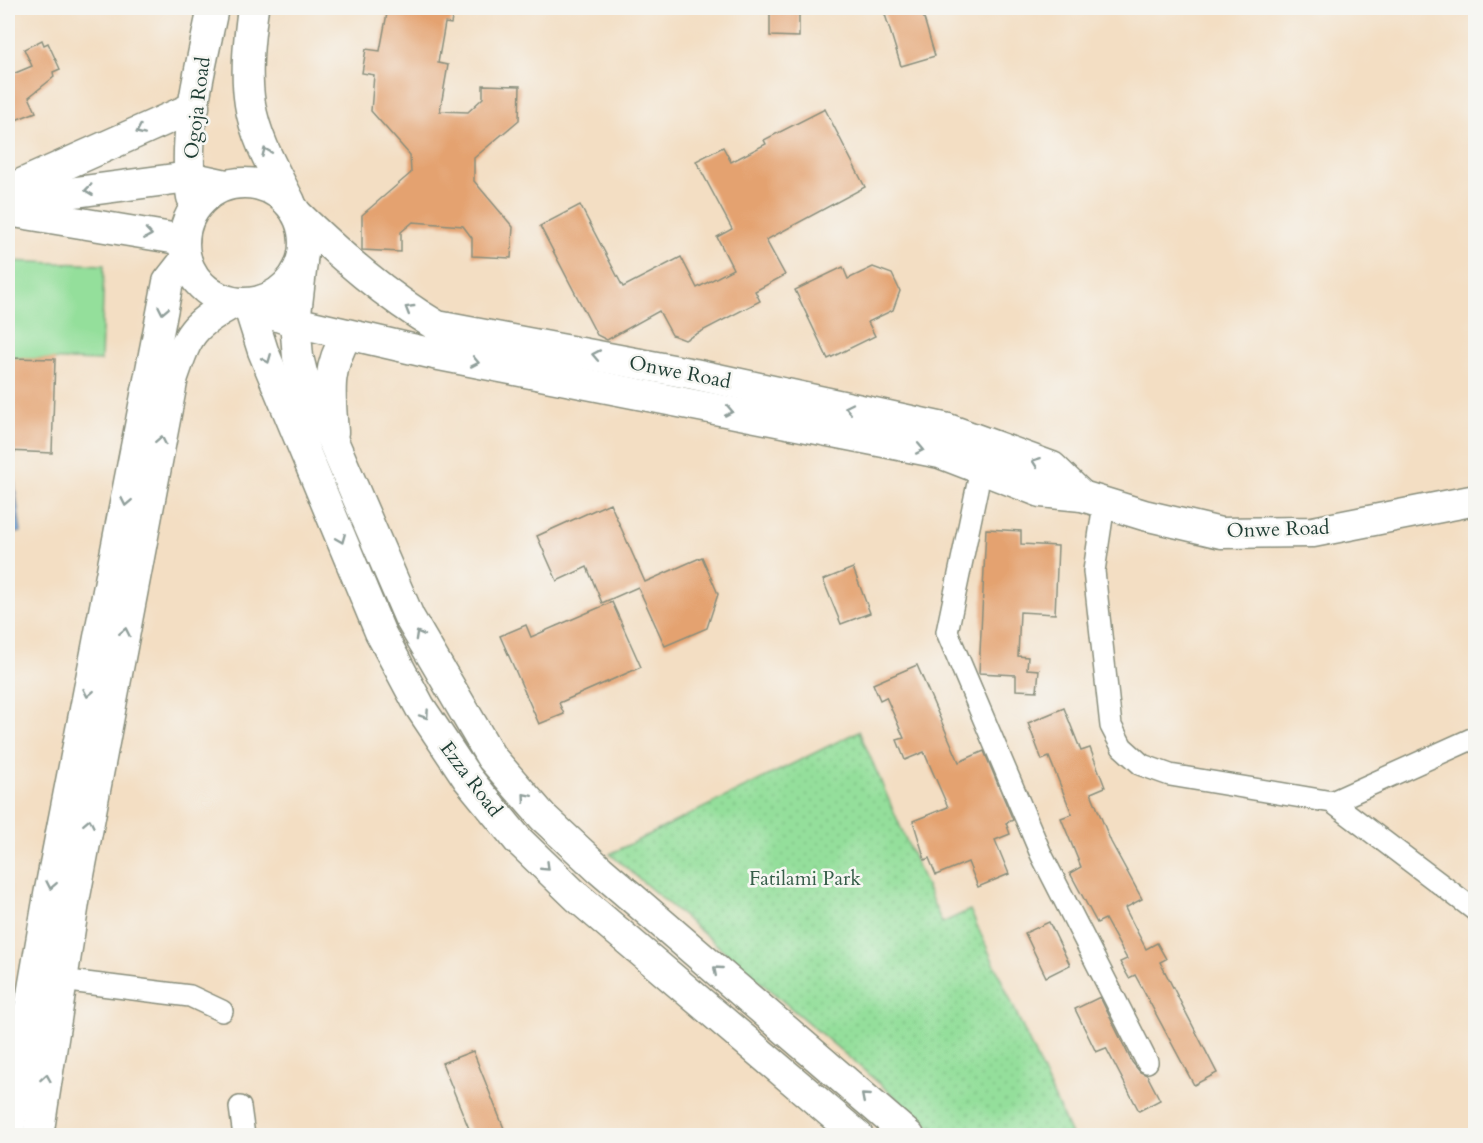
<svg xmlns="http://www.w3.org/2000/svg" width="1483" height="1143" viewBox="0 0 1483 1143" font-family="Cardo,serif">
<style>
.grass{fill:url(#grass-dots);stroke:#5a8e68;stroke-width:1.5}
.garden{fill:#94df9b;stroke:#5a8e68;stroke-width:1.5}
.water{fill:url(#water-waves);stroke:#466e86;stroke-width:1.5}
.building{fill:#e4a270}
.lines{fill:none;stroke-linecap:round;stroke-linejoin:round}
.street-casing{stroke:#898e7c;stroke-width:24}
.secondary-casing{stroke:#898e7c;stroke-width:33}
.street{stroke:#fff;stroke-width:21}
.secondary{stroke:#fff;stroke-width:30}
.oneway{stroke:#8f9e9a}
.labels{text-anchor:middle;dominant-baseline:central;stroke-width:5;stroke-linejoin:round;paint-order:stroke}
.street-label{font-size:20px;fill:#1f3d34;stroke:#f6f6f2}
.park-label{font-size:20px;fill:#365d49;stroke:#f6f6f2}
</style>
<defs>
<pattern id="grass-dots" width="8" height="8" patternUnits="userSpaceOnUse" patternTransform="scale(1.5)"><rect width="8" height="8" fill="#94df9b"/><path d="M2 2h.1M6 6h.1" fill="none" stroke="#7fc086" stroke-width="1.8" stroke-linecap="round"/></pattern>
<pattern id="water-waves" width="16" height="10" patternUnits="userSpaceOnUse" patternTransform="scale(1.5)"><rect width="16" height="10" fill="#6ea0d9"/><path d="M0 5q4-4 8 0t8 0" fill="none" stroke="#5a84b1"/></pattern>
</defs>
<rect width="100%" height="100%" fill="#f6f6f2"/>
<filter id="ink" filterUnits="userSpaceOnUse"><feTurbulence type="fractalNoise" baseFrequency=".0167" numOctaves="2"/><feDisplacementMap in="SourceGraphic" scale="12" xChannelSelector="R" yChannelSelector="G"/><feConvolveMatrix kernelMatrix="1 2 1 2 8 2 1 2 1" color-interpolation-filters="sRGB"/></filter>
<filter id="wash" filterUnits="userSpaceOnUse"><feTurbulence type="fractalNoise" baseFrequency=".008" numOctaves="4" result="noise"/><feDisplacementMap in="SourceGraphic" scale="24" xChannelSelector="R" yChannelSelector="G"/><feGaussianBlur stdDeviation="1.35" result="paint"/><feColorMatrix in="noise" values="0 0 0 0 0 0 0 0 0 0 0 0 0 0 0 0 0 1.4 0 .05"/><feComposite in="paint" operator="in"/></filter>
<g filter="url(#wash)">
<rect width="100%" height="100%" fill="#f3dec3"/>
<polygon class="grass" points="859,731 942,923 970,910 1071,1135 940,1135 610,854"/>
<polygon class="garden" points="8,261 104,265 101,361 8,358"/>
<polygon class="water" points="8,464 12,464 21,532 8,534"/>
<g id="blocks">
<g class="building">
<polygon points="388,8 454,8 451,24 445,23 438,63 448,65 440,111 468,112 483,98 483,85 520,86 519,120 474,158 474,181 513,227 511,258 472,256 472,238 463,226 413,222 401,232 401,252 362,250 362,215 411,173 410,155 371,111 374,75 362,73 366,49 380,51"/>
<polygon points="770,8 799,8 799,37 770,36"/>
<polygon points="883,8 921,8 935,56 901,66"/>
<polygon points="42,40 44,45 48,43 60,69 53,72 54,77 29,97 36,112 8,123 8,76 32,66 24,49"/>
<polygon points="825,109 865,187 766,240 785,275 755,291 760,301 685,340 672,335 659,311 607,340 597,335 540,226 580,205 623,287 681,257 697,288 733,269 717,237 732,229 696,161 723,147 731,162 766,144 764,140"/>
<polygon points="843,267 848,279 873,267 892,274 900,291 893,310 868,322 875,336 828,359 795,290"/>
<polygon points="8,358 55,359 52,453 8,451"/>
<polygon points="610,503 645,582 702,557 718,594 707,628 665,646 638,587 602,603 587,567 557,581 537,536"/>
<polygon points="986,529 1021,531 1021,544 1058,546 1055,614 1020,612 1018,656 1028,657 1027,669 1039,670 1037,691 1016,690 1016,675 979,673"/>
<polygon points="853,568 870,613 841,624 823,580"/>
<polygon points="612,602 641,667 559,703 564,714 539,724 500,636 526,625 531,637"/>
<polygon points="917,665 959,762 984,751 1013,820 1006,823 1010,834 995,840 1009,874 978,887 968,862 936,875 929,858 925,860 913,821 948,807 924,752 905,760 897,740 904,738 886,697 880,700 873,684"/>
<polygon points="1064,708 1081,751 1090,748 1105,787 1091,793 1111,842 1142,899 1125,908 1146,949 1157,943 1166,959 1160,962 1217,1073 1194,1085 1135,975 1129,978 1120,962 1127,959 1105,919 1097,923 1070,873 1081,867 1061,818 1072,814 1049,757 1042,760 1028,723"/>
<polygon points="1049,922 1070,965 1046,977 1025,933"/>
<polygon points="1100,997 1132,1062 1140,1072 1147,1075 1160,1100 1139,1111 1106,1048 1096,1052 1075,1009"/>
<polygon points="473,1051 507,1136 472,1136 442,1063"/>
</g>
</g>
</g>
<g filter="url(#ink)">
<use href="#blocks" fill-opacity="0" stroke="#898e7c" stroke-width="1.5"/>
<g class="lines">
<g class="street-casing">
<g id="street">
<polyline points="981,469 947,632 1041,854 1147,1062"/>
<polyline points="1104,504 1094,571 1111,726 1122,747 1142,765 1170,775 1332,802 1476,911"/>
<polyline points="1332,802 1476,737"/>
<polyline points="61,980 190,996 222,1011"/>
<polyline points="240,1107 244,1136"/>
</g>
</g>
<g class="secondary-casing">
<g id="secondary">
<path d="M 253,8 C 249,38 245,73 250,104 C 255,138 275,172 290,202"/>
<circle cx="244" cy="243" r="60"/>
<polyline points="8,190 194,107"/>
<path d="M 192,197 C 181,136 201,68 213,8"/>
<polyline points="8,201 189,177 226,185"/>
<polyline points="8,211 184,240"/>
<path d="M 298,215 C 342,257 385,295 437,326 L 694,374 L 948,429 L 1052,467 L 1082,496"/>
<polyline points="302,262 295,322 298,357 307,393 333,441 409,617 491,757 543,817 600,870 909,1136"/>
<polyline points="260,302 275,315 295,322 434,354 940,453 1041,492 1082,496 1144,515 1221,533 1313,532 1476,500"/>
<polyline points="248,304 263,351 380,632 420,707 468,779 518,840 577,897 858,1136"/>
<path d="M 333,432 C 330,394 326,369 347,335"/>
<polyline points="8,1136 49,895 168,282 186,259"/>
<path d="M 38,1136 L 75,896 L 173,377 C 188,333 192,325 234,303"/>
</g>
</g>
<use href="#street" class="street"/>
<use href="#secondary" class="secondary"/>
</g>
<defs><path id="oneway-chevron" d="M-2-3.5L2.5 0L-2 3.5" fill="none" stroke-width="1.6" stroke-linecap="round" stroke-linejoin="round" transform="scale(1.5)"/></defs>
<g class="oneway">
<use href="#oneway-chevron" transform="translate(140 131) rotate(156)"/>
<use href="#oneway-chevron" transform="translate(266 152) rotate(-113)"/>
<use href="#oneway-chevron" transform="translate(89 190) rotate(173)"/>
<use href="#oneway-chevron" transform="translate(148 234) rotate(9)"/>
<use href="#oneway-chevron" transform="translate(409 309) rotate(-149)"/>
<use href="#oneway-chevron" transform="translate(163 310) rotate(101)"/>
<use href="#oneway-chevron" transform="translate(596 355) rotate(-169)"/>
<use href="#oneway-chevron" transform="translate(267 359) rotate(68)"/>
<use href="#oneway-chevron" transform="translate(475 362) rotate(11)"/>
<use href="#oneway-chevron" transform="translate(849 408) rotate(-168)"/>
<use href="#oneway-chevron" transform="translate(729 411) rotate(11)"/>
<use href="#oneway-chevron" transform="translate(161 440) rotate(-79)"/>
<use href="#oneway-chevron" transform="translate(920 449) rotate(11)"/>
<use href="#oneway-chevron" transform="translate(1036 462) rotate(-160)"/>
<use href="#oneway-chevron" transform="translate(126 502) rotate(101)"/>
<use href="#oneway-chevron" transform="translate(341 539) rotate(68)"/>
<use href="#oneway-chevron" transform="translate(125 632) rotate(-79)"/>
<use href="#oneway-chevron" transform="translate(419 635) rotate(-119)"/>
<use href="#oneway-chevron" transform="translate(88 693) rotate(101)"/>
<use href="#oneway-chevron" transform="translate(425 715) rotate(56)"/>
<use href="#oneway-chevron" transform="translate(526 797) rotate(-131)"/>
<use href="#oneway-chevron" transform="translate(89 823) rotate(-79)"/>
<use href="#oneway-chevron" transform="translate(546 867) rotate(44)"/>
<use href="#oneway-chevron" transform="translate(51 885) rotate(101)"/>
<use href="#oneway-chevron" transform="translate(717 970) rotate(-139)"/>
<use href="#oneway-chevron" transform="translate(46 1078) rotate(-81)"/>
<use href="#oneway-chevron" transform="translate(865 1097) rotate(-139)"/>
</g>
</g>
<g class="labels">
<g class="street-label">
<text transform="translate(197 108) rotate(-83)">Ogoja Road</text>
<text transform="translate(680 372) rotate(11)">Onwe Road</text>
<text transform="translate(1278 529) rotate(-2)">Onwe Road</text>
<text transform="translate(471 779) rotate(53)">Ezza Road</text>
</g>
<g class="park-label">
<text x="805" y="878">Fatilami Park</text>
</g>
</g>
<rect width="1483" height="1143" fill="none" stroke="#f6f6f2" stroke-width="30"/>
</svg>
